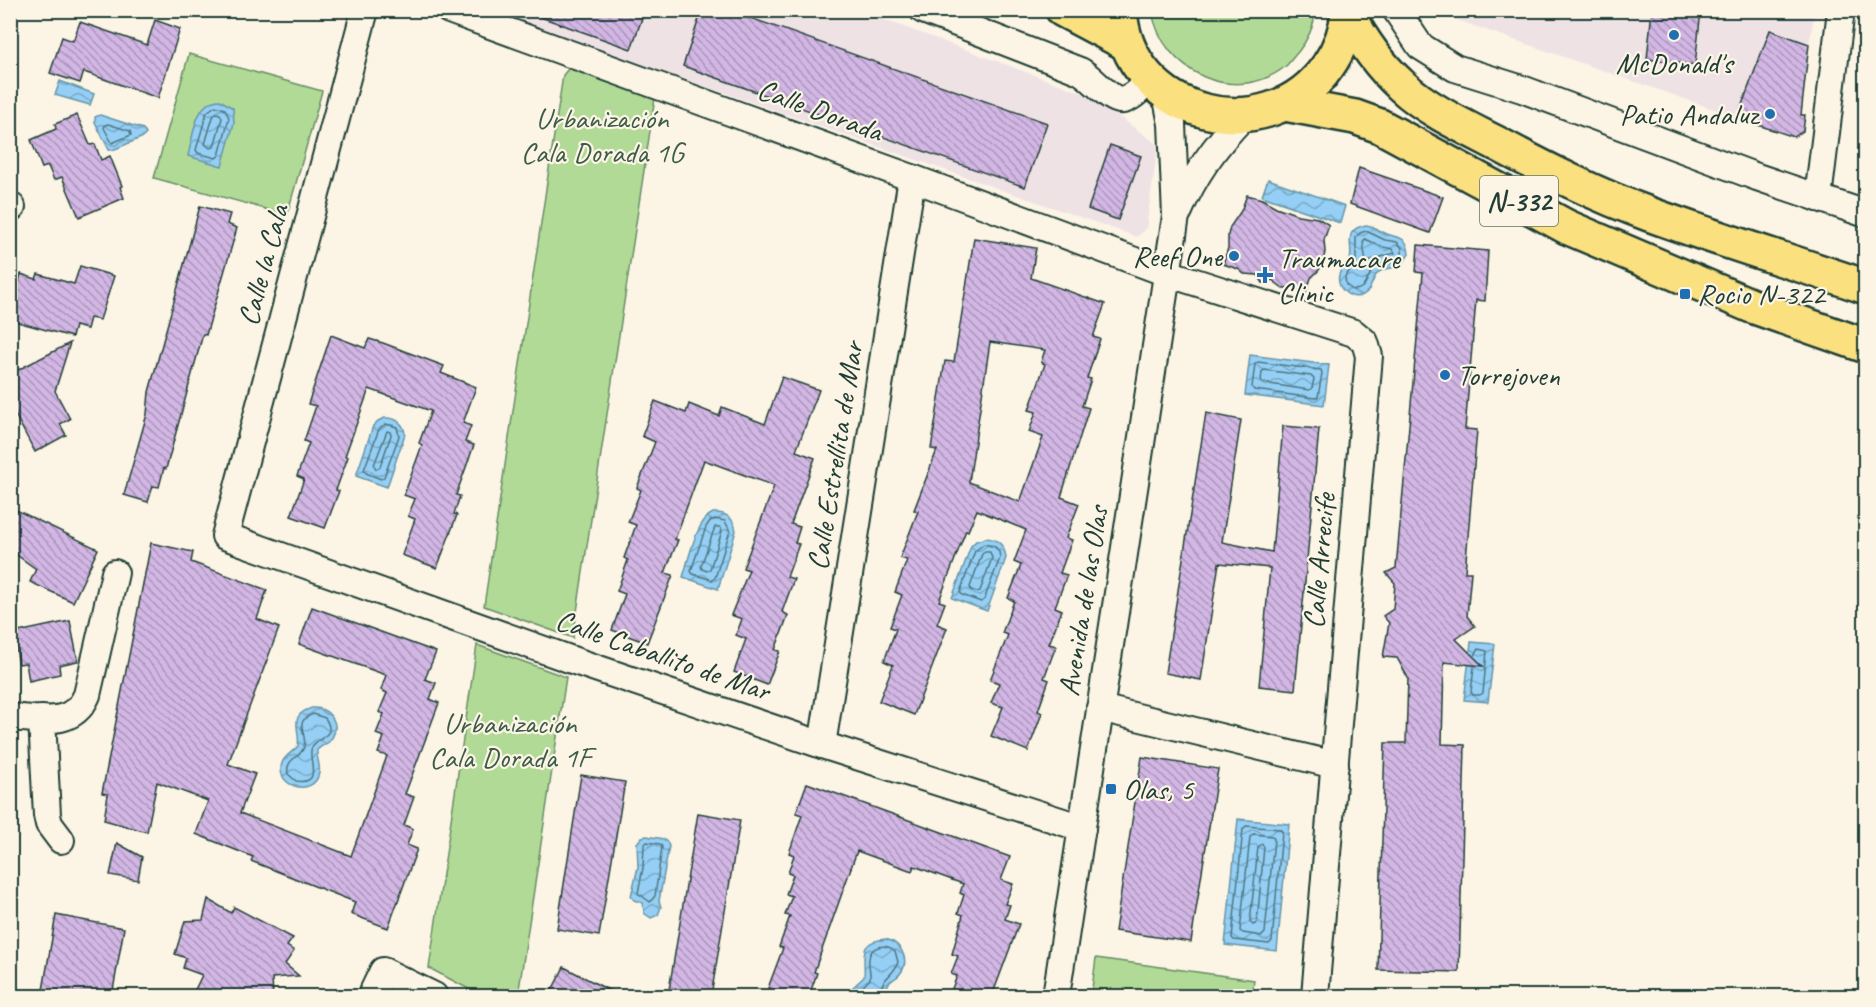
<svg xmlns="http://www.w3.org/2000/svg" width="1876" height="1007" viewBox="0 0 1876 1007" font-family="Caveat,sans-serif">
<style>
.built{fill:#efe2e5}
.green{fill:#b2da97;stroke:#688c66;stroke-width:1.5}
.water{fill:url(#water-waves);stroke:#6695a8;stroke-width:1.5}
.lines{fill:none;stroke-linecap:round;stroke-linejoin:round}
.shore{stroke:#4e7781;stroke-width:1.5}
.building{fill:url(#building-back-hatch);stroke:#1f3d34;stroke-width:1.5;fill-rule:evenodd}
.street-casing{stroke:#1f3d34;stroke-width:30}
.highway-casing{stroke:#1f3d34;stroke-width:38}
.street{stroke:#fcf5e5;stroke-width:26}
.highway{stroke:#fbe080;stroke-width:33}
.poi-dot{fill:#1f6fb2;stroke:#fcf5e5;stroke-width:2}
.labels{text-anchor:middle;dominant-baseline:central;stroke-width:4.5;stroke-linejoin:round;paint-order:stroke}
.shield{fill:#fcf5e5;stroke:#617469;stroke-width:1.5}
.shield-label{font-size:28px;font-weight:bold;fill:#1f3d34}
.poi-label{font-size:30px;fill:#1f3d34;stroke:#fcf5e5;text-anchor:start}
.street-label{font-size:30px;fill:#1f3d34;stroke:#fcf5e5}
.park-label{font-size:30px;fill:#3c5c48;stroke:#fcf5e5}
</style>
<defs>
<pattern id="water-waves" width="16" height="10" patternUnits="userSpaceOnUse" patternTransform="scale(1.5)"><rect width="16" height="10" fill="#95cff5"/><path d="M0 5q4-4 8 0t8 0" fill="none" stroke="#79a9c7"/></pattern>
<pattern id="building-back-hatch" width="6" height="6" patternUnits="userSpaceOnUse" patternTransform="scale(1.5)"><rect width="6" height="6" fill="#d2b6e4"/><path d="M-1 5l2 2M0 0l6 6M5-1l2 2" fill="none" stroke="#aa95ba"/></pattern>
</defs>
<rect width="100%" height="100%" fill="#fcf5e5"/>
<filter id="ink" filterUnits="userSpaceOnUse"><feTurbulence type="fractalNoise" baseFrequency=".0167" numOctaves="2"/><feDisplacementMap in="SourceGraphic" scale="12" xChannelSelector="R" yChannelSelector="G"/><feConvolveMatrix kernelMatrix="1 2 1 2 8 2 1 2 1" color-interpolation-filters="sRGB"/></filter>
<g filter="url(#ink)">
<g class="built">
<polygon points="490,11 861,11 1091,96 1158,145 1146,229 1137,237"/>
<polygon points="1431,11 1815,11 1809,44 1801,114 1805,115 1804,125 1800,124 1799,134 1794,137"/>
</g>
<g class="green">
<path d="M 1152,11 L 1315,10 L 1315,11 C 1315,25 1307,41 1298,52 C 1294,56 1290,62 1286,66 C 1235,107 1162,72 1152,11 Z"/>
<polygon points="189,54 322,91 287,215 154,178"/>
<polygon points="569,68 655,98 573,638 484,606 563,75"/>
<polygon points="477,645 566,677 518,996 482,996 429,968"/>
<polygon points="1096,958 1254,980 1252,996 1091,996"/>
</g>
<g class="water">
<polygon points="60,81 94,94 90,105 55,95"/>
<path d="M 220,100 L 233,108 L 234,123 L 222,166 L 188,156 C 193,137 195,100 220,100 Z"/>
<polygon points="100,115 143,129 146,134 143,137 113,150 109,150 95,122 95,117"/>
<polygon points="1268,179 1345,206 1340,223 1262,196"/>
<path d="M 1366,225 C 1374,226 1377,230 1384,233 C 1398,239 1407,234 1409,254 L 1402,265 C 1395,269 1386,267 1379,272 C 1371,278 1373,290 1363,295 C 1351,301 1336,289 1339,275 C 1340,269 1346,266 1350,260 C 1354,245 1341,230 1366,225 Z"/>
<polygon points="1250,355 1329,365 1324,405 1245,395"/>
<path d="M 385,418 C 395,417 404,423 405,434 L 387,487 L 356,476 L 373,426 L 378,421 Z"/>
<path d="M 713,513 C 726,512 734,518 736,531 L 718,589 L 683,577 C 689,559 696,520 713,513 Z"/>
<path d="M 986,538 C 999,539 1005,547 1006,558 L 987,611 L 952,598 L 971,546 L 976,541 Z"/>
<polygon points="1471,642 1495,644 1488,702 1464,700"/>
<path d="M 312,708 C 328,707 341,722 332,738 C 329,744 322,745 317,750 C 316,758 321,765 319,773 C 314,798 274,787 282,763 C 285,755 293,752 298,746 C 301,730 287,715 312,708 Z"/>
<polygon points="1238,819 1289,824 1277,951 1225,945"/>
<path d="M 647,836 C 656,839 665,835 669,846 L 659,901 L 661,907 L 658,915 L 651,918 L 644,913 L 643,903 L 634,900 L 631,896 L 638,867 L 637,843 L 642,837 Z"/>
<path d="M 886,939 C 903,944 912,963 897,977 C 893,980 889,981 887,987 C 886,991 887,993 888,996 L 847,996 L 851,989 L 864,977 C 866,958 856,941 886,939 Z"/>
</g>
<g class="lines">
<g class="shore">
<polygon points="215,106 225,109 229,118 219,156 216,158 198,153 196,150 207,112"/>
<polygon points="216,113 220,114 222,118 214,147 210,148 205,144 213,117"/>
<polygon points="108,124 130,131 131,135 112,143 104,128 105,125"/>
<path d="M 1366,231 L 1385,240 L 1397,242 L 1402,248 L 1402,255 C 1396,265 1385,261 1376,267 C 1365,275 1369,290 1353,290 L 1346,285 L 1345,277 L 1356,262 L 1356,237 L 1360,233 Z"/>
<polygon points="1365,239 1383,247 1393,249 1395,253 1377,258 1366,263 1363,242"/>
<polygon points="1258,362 1321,370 1322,373 1318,397 1315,398 1254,390 1252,387 1255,364"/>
<polygon points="1264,370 1311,376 1314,379 1312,388 1309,390 1263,383 1261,381 1262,372"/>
<polygon points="386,424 397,427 399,436 384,477 381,479 366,473 364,470 379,429"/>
<polygon points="387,431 390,432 391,435 380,467 376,469 374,465"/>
<polygon points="715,519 725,521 730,531 715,578 712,580 693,574 691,571 706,527 710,521"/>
<polygon points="715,527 720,527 722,531 710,569 707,571 702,569 701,566"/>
<polygon points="984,544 995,547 999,552 1000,558 984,600 981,602 962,595 960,592 975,551"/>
<polygon points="985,552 990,552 992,558 980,591 977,592 971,590 970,587 982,554"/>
<polyline points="1474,667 1471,692 1473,695 1480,695 1483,693 1487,651 1478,649 1475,656"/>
<path d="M 313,714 L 325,718 C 338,738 317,736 312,747 C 306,758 325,785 296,781 L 288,774 C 285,758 300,759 304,747 C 308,733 292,722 313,714 Z"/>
<polygon points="1246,826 1280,829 1282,832 1272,941 1269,944 1234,940 1232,938 1243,829"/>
<polygon points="1253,834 1272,836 1274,839 1265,933 1262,936 1243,933 1240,931 1250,837"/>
<polygon points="647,842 660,844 662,847 655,896 650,902 638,893 643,868 644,845"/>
<polygon points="1262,844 1264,847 1257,923 1253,925 1250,922 1258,847"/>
<path d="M 854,996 L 870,979 C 871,972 868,966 869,959 C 870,945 886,943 895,951 L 898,962 C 894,977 877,979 882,996"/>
</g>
</g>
<g class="building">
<polygon points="533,10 645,10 631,49 532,14"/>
<polygon points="702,10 728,10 1047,123 1025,187 683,66"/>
<polygon points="1652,10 1701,10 1695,65 1647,59"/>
<polygon points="155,20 180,29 158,98 84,72 80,83 50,73 62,37 73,41 80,22 147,45"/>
<polygon points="1770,30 1809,44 1801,115 1805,115 1803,131 1794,137 1737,118"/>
<polygon points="77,115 90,145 95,144 101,160 110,156 122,186 120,187 124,198 79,217 62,177 54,180 48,166 42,168 31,140 56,129 55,124"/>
<polygon points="1110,145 1141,156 1118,220 1088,209"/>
<polygon points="1359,168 1443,197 1430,233 1350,204"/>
<polygon points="1247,195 1262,199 1276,207 1298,215 1318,218 1329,225 1324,240 1325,252 1323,262 1319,270 1311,278 1306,293 1291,288 1283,288 1272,280 1263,283 1258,275 1244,274 1238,269 1223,264 1228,248 1228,235 1230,227 1241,211"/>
<polygon points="200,206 230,214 227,224 237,228 206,335 203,334 166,469 164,468 159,487 153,486 148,502 124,495 147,414 149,392"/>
<path d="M 974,238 L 1036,248 L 1031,278 L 1105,304 L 1093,337 L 1100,339 L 1087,378 L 1091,379 L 1082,406 L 1089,408 L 1061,497 L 1079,504 L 1066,538 L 1072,540 L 1060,573 L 1067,575 L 1055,607 L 1062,610 L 1049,644 L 1056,646 L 1044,678 L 1049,680 L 1038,711 L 1042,713 L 1028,751 L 991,736 L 1003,707 L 991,703 L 999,683 L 990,680 L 1008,635 L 1002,633 L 1014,601 L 1008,598 L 1021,565 L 1014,562 L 1026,530 L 977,510 L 968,531 L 966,530 L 939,601 L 945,603 L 937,624 L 947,628 L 914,715 L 879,701 L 893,665 L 884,661 L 896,629 L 890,627 L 902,595 L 895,592 L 907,560 L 900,558 L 918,511 L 914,510 L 937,450 L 931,449 L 945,361 L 954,362 ZM 990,342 L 1045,350 L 1041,362 L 1045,364 L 1029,410 L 1036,412 L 1029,432 L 1043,437 L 1020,502 L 969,482 Z"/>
<polygon points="1418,245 1488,251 1485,301 1476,300 1465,429 1477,430 1465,572 1471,572 1467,616 1475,626 1456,639 1483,666 1444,662 1442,744 1465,745 1459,972 1378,970 1385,743 1406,743 1408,678 1397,658 1383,657 1389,623 1383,616 1393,609 1395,583 1386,573 1396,568 1423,273 1416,272"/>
<polygon points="80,266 114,276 100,320 90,318 87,329 75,326 72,337 10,320 10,294 15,296 21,274 36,279 38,274 74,284"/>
<polygon points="331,335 365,348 369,339 383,343 444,366 441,373 476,387 463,423 471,426 465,442 474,445 456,495 460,496 454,514 457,515 437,568 402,555 415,519 408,516 415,499 404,495 422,445 419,443 431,411 369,389 345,456 348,457 336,490 339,491 325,528 291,516 304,479 297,476 309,443 304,441 316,406 308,404"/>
<polygon points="70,343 55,391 70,419 60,424 66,435 35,452 10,405 10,374"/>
<polygon points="782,377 819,390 796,451 815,458 791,524 800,527 795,543 799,544 787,577 794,579 782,612 788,615 775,650 780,651 767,685 734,672 746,639 736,635 742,619 731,615 749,570 743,568 774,486 704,460 675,539 678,540 665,573 673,575 647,643 612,630 625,594 617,591 628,560 624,558 636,525 628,522 641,490 637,488 655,442 642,436 655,401 686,413 689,404 719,416 722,407 765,424"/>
<polygon points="1206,413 1241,420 1222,542 1272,552 1283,426 1319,429 1295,690 1259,686 1270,568 1219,563 1201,680 1165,673"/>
<polygon points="10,507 98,549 73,602 30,582 36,569 10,550"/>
<polygon points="151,543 193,552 191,562 267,590 257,619 279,628 228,764 255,774 240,813 351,856 387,756 378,753 384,737 376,734 384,714 379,712 387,693 381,690 386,675 299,644 312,607 436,652 425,679 436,683 430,699 439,703 405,794 414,797 404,825 413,829 407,845 417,849 388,928 351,914 355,902 251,861 253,857 196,834 208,801 157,782 147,832 104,820 108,794 102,793"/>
<polygon points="70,621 78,661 59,665 60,674 29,681 26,663 19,664 13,633"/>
<polygon points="1142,757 1218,769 1191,942 1115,931"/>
<polygon points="581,775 625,782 599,936 557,929"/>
<polygon points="807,783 1010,857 1001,880 1013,884 1005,904 1010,905 1005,919 1019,924 992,996 949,996 957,976 951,974 958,956 952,954 963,915 958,913 964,895 960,893 963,884 914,866 912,871 857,851 814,972 817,973 809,996 789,996 768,988 783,948 779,947 790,916 785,915 792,896 786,894 793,875 788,873 794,855 789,853 802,815 796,813"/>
<polygon points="698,813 740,820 711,996 668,996"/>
<polygon points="117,843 142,857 138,880 110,875"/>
<polygon points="208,899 231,913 234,907 293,938 287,946 294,951 285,964 299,976 272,978 273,996 192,996 202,975 183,968 186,958 175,954 185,921 203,920"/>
<polygon points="56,915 124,928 112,996 42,996"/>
<polygon points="564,967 620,996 549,996"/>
</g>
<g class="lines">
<g class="street-casing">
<g id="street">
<polyline points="365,10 225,536 575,661 822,745 1082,828"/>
<polyline points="449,10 912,178 1167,273 1354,333 1365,342 1369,356 1315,996"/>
<path d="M 923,10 L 1080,71 C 1092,77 1112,103 1123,100 C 1133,98 1143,86 1151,80"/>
<polyline points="1396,10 1420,46 1455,68 1522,89 1757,177 1866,214"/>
<polyline points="1818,198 1841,10"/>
<polyline points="10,207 12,207"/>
<path d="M 1179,211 C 1194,175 1217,143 1244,116"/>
<polyline points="1100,708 1335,765"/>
<path d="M 10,717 C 40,719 73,728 87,695 L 115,573"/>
<polyline points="42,719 47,815 49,824 61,840"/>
<polyline points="822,745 912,178"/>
<polyline points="371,996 383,971 434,996"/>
<polyline points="1056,996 1176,216 1172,124 1166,94"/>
</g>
</g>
<g class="highway-casing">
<g id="highway">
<polyline points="1063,10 1127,44"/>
<path d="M 1120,10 C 1127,117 1268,153 1328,66 C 1339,50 1347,30 1348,10"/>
<path d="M 1348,14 C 1362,41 1379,65 1402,86 C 1428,110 1465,127 1496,143 C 1545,169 1596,195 1649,214 C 1720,240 1793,262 1866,287"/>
<polyline points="1285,104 1355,117 1380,126 1567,227 1752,306 1866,346"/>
</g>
</g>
<use href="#street" class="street"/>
<use href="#highway" class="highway"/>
</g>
</g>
<g class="poi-dot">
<circle cx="1674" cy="35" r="6"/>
<circle cx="1770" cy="114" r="6"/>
<circle cx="1234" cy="256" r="6"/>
<path d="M1262 266h6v6h6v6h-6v6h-6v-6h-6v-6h6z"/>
<rect x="1679" y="288" width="12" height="12" rx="3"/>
<circle cx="1445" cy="375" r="6"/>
<rect x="1105" y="783" width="12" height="12" rx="3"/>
</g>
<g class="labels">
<rect class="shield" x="1480" y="176" width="78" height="50" rx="4.5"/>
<g class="shield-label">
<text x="1519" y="201">N-332</text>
</g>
<g class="poi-label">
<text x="1674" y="63" text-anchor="middle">McDonald's</text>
<text x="1758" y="114" text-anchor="end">Patio Andaluz</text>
<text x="1222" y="256" text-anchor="end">Reef One</text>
<text x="1278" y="258">Traumacare<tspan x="1278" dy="34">Clinic</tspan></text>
<text x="1697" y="294">Rocio N-322</text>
<text x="1457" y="375">Torrejoven</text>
<text x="1123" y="789">Olas, 5</text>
</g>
<g class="street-label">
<text transform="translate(820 110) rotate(20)">Calle Dorada</text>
<text transform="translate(263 265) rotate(-75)">Calle la Cala</text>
<text transform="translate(835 456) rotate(-81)">Calle Estrellita de Mar</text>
<text transform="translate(1319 561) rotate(-85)">Calle Arrecife</text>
<text transform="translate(1083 601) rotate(-81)">Avenida de las Olas</text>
<text transform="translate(663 655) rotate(19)">Calle Caballito de Mar</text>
</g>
<g class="park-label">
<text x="602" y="118">Urbanización<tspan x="602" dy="34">Cala Dorada 1G</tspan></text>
<text x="510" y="723">Urbanización<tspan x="510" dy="34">Cala Dorada 1F</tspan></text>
</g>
</g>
<rect width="1876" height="1007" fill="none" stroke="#fcf5e5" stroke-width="36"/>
<rect x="18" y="18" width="1840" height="971" fill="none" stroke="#1f3d34" stroke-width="2" filter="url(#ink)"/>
</svg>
